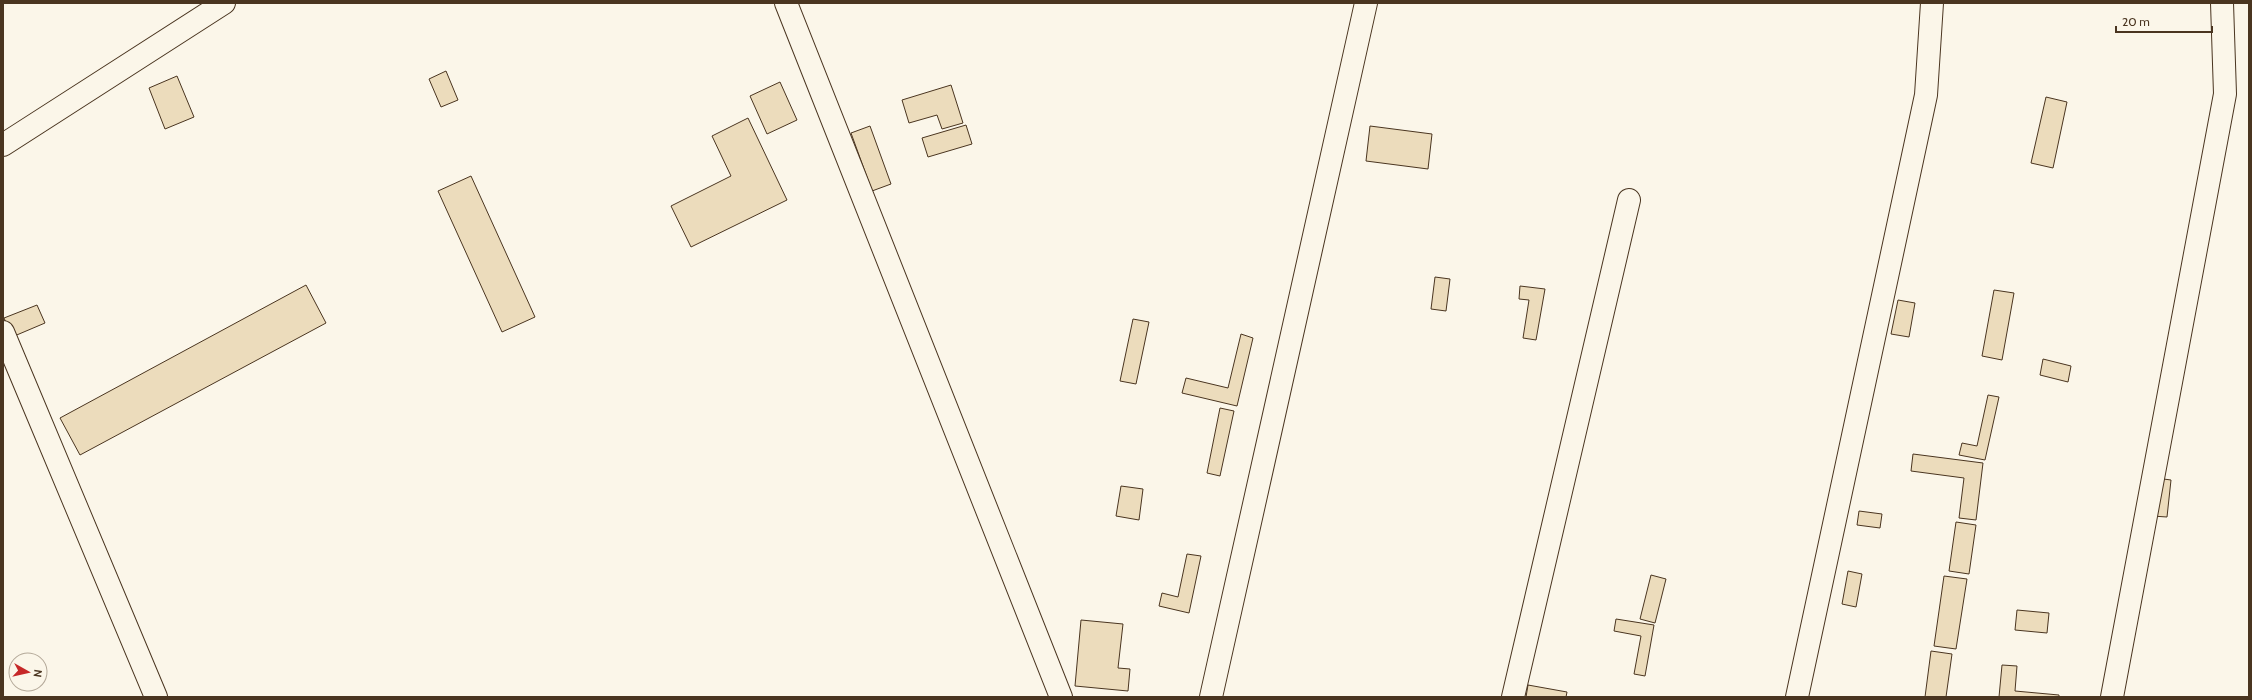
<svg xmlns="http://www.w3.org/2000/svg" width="2252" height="700" viewBox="0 0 2252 700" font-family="Cabin,sans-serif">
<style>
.building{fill:#ecdcbc;stroke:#4a3520}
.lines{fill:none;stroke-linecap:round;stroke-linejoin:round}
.minor-casing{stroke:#4a3520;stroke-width:24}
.minor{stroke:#fbf6e9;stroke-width:22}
</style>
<rect width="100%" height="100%" fill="#fbf6e9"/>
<g class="building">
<polygon points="446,71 458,100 441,107 429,79"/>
<polygon points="177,76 194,117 165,129 149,88"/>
<polygon points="780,82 797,120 767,134 750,96"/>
<polygon points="951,85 963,123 942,129 937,115 909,123 902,100"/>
<polygon points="2046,97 2067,102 2053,168 2031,163"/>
<polygon points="748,118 787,200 691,247 671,206 731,176 712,136"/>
<polygon points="966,125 972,144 928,157 922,138"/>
<polygon points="870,126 891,184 872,191 851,133"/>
<polygon points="1370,126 1432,134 1428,169 1366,161"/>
<polygon points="471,176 535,317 502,332 438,191"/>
<polygon points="1435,277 1450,279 1446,311 1431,309"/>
<polygon points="306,285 326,323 80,455 60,418"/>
<polygon points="1520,286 1545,289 1536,340 1523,338 1529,300 1519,299"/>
<polygon points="1994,290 2014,293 2002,360 1982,356"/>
<polygon points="1898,300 1915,303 1909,337 1891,334"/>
<polygon points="37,305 45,323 12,337 4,318"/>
<polygon points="1133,319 1149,322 1136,384 1120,381"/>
<polygon points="1241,334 1253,338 1237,406 1182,393 1186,378 1228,388"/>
<polygon points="2043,359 2071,366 2068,382 2040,375"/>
<polygon points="1988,395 1999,397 1985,460 1959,455 1962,443 1977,446"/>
<polygon points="1220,408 1234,411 1220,476 1207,473"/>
<polygon points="1913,454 1983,463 1976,520 1959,518 1964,478 1911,471"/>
<polygon points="2156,478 2171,480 2167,517 2152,516"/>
<polygon points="1121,486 1143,489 1139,520 1116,516"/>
<polygon points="1859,511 1882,514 1880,528 1857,525"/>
<polygon points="1956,522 1976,525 1969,574 1949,571"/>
<polygon points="1187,554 1201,556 1189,613 1159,606 1162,593 1178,597"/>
<polygon points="1848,571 1862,574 1856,607 1842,604"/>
<polygon points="1651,575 1666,579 1655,623 1640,619"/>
<polygon points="1944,576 1967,579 1956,649 1934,646"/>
<polygon points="2017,610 2049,613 2047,633 2015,630"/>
<polygon points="1616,619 1654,625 1645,676 1634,674 1641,636 1614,631"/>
<polygon points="1081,620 1123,624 1118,668 1130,669 1128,691 1075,686"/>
<polygon points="1931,651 1952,654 1946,697 1925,697"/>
<polygon points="2002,665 2017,666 2015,691 2059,695 2059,697 1999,697"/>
<polygon points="1528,685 1567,692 1566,697 1526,697"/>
</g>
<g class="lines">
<g class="minor-casing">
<g id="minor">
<polyline points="786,3 1061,697"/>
<polyline points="3,145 224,3"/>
<polyline points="3,332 156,697"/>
<polyline points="1211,697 1366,3"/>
<polyline points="1513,697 1629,200"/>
<polyline points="1797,697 1926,95 1932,3"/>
<polyline points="2112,697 2225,94 2222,3"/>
</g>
</g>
<use href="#minor" class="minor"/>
</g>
<rect width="2252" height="700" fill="none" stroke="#4a3520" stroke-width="8"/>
<g transform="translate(28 672) rotate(98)"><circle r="19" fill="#fbf6e9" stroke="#b4a999"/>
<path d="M0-3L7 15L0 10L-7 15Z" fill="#c62828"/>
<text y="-6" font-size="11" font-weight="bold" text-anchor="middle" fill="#4a3520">N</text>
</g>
<path d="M2116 26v6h96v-6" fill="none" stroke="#4a3520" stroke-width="2"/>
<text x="2122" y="26" font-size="12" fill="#4a3520" stroke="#fbf6e9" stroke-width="3" paint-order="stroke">20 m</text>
</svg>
